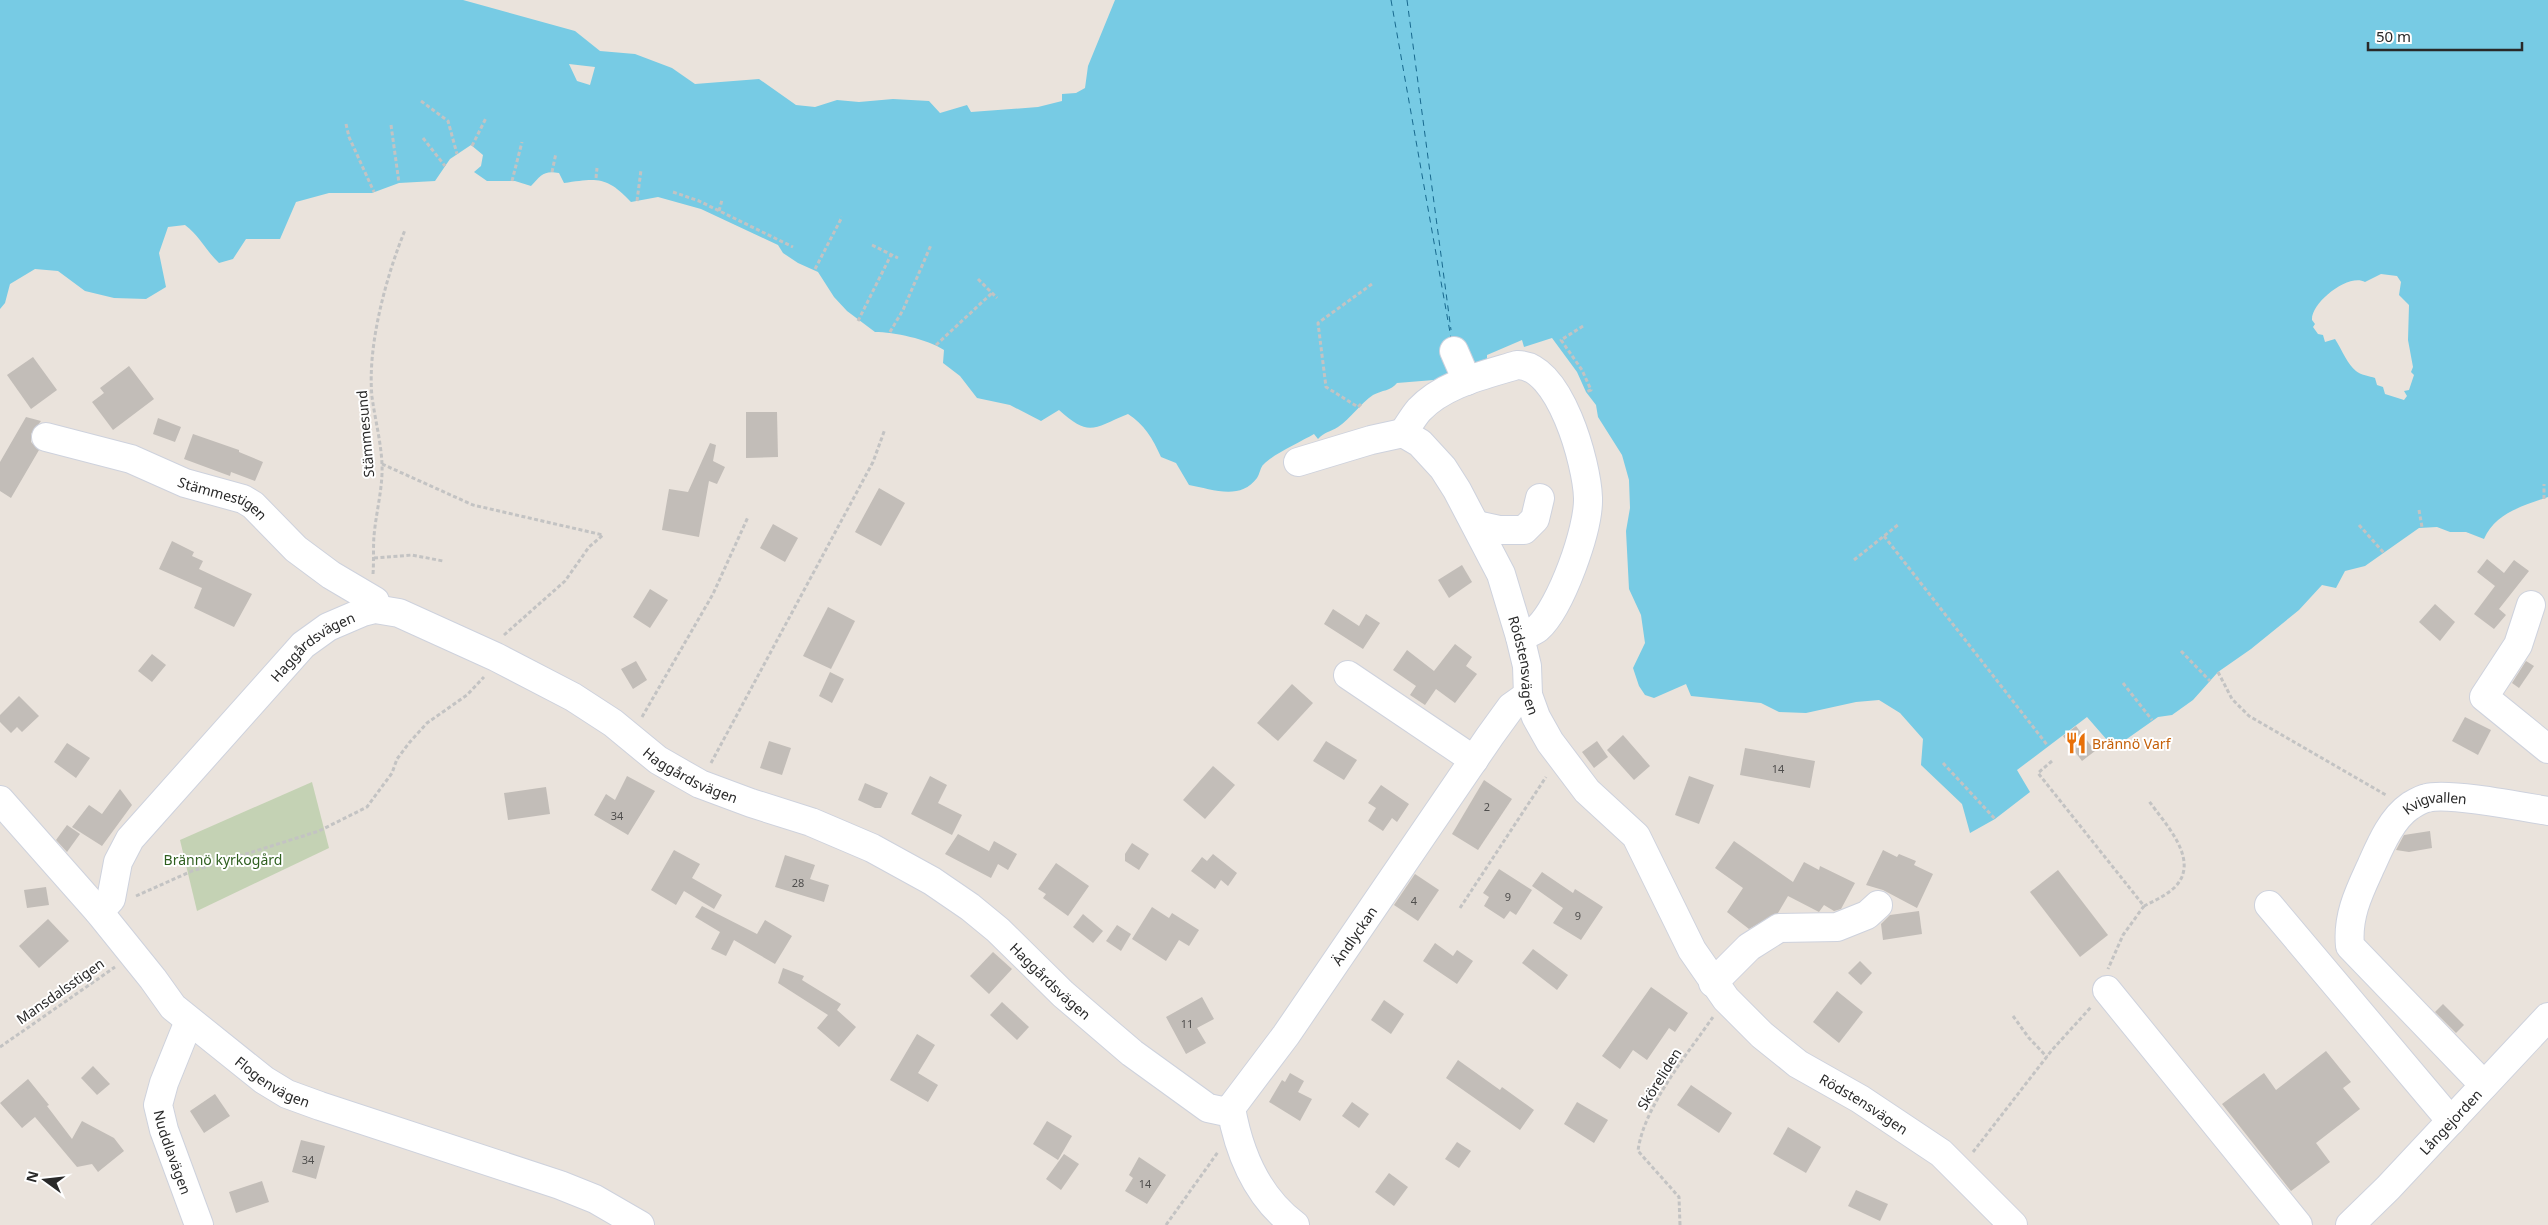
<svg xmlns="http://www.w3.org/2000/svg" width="2548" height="1225" viewBox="0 0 2548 1225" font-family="'Noto Sans',sans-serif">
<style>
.cemetery{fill:#c4d2b4}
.water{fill:#77cbe4;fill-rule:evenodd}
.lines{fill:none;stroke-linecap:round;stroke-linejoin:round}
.ferry{stroke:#18698e;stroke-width:1;stroke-dasharray:6 5;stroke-linecap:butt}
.building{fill:#c2bdb8}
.minor-casing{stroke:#ced2dd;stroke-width:30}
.path{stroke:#c3c3c3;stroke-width:3;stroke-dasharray:4 2.5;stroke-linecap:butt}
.minor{stroke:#fff;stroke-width:28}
.labels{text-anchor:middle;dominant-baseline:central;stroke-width:4;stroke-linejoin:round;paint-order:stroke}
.number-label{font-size:11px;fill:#4f4e4d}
.street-label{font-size:14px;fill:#292929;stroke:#fff}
.food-label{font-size:14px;fill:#c56008;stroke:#fff;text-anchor:start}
.park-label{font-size:14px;fill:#2f5f1f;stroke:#fff}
</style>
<rect width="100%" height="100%" fill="#eae3dc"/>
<polygon class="cemetery" points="312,782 329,848 197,911 180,840"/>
<path class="water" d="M 0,0 L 463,0 L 575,31 L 600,51 L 635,54 L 672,68 L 695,84 L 759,79 L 796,105 L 815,107 L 837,100 L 859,102 L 893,99 L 929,101 L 940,113 L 967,105 L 971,112 L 1038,107 L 1062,101 L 1062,94 L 1076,93 L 1085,88 L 1088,66 L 1115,0 L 2548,0 L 2548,497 C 2523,506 2495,513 2484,539 L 2466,532 L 2450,532 L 2437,527 L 2419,528 L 2365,566 L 2345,571 L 2336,588 L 2322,585 L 2299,610 L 2251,649 L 2218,672 L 2193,700 L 2172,715 L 2158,717 L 2114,748 L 2087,717 L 2017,770 L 2030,792 L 1995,819 L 1970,833 L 1962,804 L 1921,765 L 1923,739 L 1900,713 L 1879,700 L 1856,702 L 1806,713 L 1779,712 L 1761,703 L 1691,696 L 1686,684 L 1654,698 L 1645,695 L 1639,686 L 1633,668 L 1645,643 L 1641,615 L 1629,589 L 1626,531 L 1630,508 L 1629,480 L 1622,455 L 1598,417 L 1596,405 L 1586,392 L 1577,372 L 1552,338 L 1524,347 L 1522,340 L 1487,355 L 1487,361 L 1449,373 L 1446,379 L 1397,383 C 1391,391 1382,390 1373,395 C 1360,404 1351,418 1338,427 C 1330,432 1324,432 1318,439 L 1314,434 C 1302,441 1272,455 1264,464 C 1260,467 1260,474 1257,478 C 1240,501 1212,489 1189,485 L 1176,463 L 1161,457 C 1153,439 1144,424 1128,414 C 1093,428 1090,438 1059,410 L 1041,421 L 1010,405 L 977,398 L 960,376 L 943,363 L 944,350 C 927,339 894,332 875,332 L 847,311 L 834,297 L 818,272 L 798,263 L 783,253 L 778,245 L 701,209 L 658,197 L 631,202 C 607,176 597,178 564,183 L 559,173 C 544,170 541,175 531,186 L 515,181 L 487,181 L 474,172 L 481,166 L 483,155 L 471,145 L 450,159 L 435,181 L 399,183 L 372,193 L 329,193 L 296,202 L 280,239 L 246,239 L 233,259 L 219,263 C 206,251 200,236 185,225 L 168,227 L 159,253 L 166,287 L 146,299 L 114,298 L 85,291 L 58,271 L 35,269 L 10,284 L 5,303 L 0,309 ZM 569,64 L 595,67 L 590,85 L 577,81 ZM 2381,274 L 2397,276 L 2401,282 L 2399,295 L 2409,305 L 2408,340 L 2413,367 L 2411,372 L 2414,375 L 2409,390 L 2404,391 L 2407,396 L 2404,400 L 2385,394 L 2383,387 L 2377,385 L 2375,378 C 2370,376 2360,375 2356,371 C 2348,365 2342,350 2335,339 L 2325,342 L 2323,335 L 2318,334 L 2313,327 L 2315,324 L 2312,320 C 2311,303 2348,273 2365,282 Z"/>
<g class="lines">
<g class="ferry">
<polyline points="1391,0 1451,338"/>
<polyline points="1407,0 1451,330"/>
</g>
</g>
<g class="building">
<polygon points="33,357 57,390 31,409 7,375"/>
<polygon points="129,366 154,399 113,430 92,402 104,393 100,388"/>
<polygon points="746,412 777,412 778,457 746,458"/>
<polygon points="26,417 41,421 31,434 31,442 39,450 11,498 0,491 0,462"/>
<polygon points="158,418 181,427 175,442 153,434"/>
<polygon points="193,434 239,450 239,452 263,462 255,481 231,472 230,476 184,459"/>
<polygon points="710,443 716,445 713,461 725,467 717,484 709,481 699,537 662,530 669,489 688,492"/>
<polygon points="879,488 905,503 881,546 855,532"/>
<polygon points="773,524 798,538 785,562 760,548"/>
<polygon points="172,541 194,552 192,556 203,561 199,569 252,594 234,627 194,608 202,588 159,569"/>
<polygon points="2487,559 2504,573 2514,560 2529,571 2499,609 2506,615 2494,629 2474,614 2495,586 2477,572"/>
<polygon points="1462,565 1472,582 1449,598 1438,580"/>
<polygon points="650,589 668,600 650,628 633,617"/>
<polygon points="2435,604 2455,622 2440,641 2419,622"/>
<polygon points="828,607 855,621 831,669 803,656"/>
<polygon points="1333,609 1359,626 1366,614 1380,623 1363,649 1324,624"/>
<polygon points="1455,644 1472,657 1466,666 1477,674 1455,703 1436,689 1425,705 1410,695 1416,686 1393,670 1407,650 1434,671"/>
<polygon points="152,654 166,665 152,682 138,671"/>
<polygon points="636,661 647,680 633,689 621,669"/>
<polygon points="2526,661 2534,666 2519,688 2512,683"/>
<polygon points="830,672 844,679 832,703 819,696"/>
<polygon points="1292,684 1313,703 1278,741 1257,723"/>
<polygon points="19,696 39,716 22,732 17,727 11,733 0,722 0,715"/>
<polygon points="2465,717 2491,730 2478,755 2452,741"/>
<polygon points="2076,726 2095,751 2082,761 2063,736"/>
<polygon points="1623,735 1650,766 1634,780 1607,750"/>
<polygon points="769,741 791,748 782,775 760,768"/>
<polygon points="1326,741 1357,760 1344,780 1313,761"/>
<polygon points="1597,741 1608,757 1594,768 1582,752"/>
<polygon points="67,743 90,758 76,778 54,762"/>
<polygon points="1745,748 1815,761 1810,788 1740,775"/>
<polygon points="1213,766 1235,785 1205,819 1183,800"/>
<polygon points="627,776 655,791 628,835 594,815 606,794 615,800"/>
<polygon points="930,776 947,785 938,803 962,815 952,835 911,814"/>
<polygon points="1689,776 1714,785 1699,824 1675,815"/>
<polygon points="1484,780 1512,799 1478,850 1452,834"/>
<polygon points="865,783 888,793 881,808 875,808 858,800"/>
<polygon points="1381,785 1409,804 1397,822 1392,818 1383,831 1368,821 1376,808 1368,803"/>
<polygon points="546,787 550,814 508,820 504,793"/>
<polygon points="120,789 132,805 102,846 72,827 89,805 102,814"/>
<polygon points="67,825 80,834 67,852 56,840"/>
<polygon points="2430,831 2432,848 2409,852 2396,850 2404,835"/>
<polygon points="958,834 989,851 994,841 1017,854 1008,870 998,864 991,878 945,854"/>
<polygon points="1734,841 1793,882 1804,862 1819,870 1820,866 1855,883 1841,909 1834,911 1824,905 1819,912 1788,896 1778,913 1749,929 1727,912 1743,888 1715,868"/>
<polygon points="1132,843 1149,854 1139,870 1125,861 1125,854"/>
<polygon points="674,850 700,864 692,878 722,895 714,909 684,891 676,905 651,890"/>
<polygon points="1883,850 1897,857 1899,854 1916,861 1914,865 1933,874 1917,908 1883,890 1866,885"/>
<polygon points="1213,854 1237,873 1228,886 1221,880 1215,889 1191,871 1202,857 1207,861"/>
<polygon points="785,855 815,865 810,879 829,885 824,902 775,887"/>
<polygon points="1056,863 1089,886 1068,916 1043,898 1046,894 1038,889"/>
<polygon points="1499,869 1532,890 1516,915 1510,911 1504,919 1484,906 1489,897 1483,893"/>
<polygon points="2058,870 2108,935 2080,957 2030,892"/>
<polygon points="1542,872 1573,893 1575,889 1603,907 1581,940 1553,923 1563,908 1532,886"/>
<polygon points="1415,874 1439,890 1418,921 1394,905"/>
<polygon points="46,887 49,905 27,908 24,890"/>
<polygon points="702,906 757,934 765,920 792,936 775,964 734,940 726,956 711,949 720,932 695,917"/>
<polygon points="1152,907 1169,918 1172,913 1199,930 1189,946 1179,940 1166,961 1132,939"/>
<polygon points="1919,911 1922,934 1883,940 1881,924 1890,915"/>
<polygon points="1083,914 1103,931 1093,943 1073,927"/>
<polygon points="48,919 69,941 39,968 19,946"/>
<polygon points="1117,925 1131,934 1121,951 1106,941"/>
<polygon points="1435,943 1453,956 1457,950 1473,961 1457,984 1423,961"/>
<polygon points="1533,949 1568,975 1557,990 1522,963"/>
<polygon points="993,952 1012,969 989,994 970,976"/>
<polygon points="1860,961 1872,973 1861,985 1848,973"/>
<polygon points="783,968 804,976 802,980 841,1004 837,1010 856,1027 839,1047 817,1028 828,1015 778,983"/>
<polygon points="1651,987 1688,1013 1675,1032 1669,1028 1647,1060 1633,1050 1620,1069 1602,1056"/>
<polygon points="1837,991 1863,1012 1839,1043 1813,1022"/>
<polygon points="1202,997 1214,1019 1197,1028 1206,1043 1186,1054 1166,1017"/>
<polygon points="1384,1000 1404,1014 1391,1034 1371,1020"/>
<polygon points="1002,1002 1029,1027 1017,1040 990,1015"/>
<polygon points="2443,1004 2464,1025 2456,1033 2435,1012"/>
<polygon points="917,1034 935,1045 918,1073 938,1085 928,1102 890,1080"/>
<polygon points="2326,1051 2351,1082 2343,1088 2360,1109 2316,1143 2330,1162 2291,1191 2222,1104 2264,1073 2276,1090"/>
<polygon points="1458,1060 1500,1090 1502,1087 1534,1110 1520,1130 1446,1078"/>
<polygon points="93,1066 110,1084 97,1095 81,1078"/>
<polygon points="1290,1073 1304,1081 1298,1092 1312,1099 1300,1121 1269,1102 1282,1080 1285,1082"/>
<polygon points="28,1079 49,1105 47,1106 72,1139 82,1121 114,1138 124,1151 98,1172 92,1164 77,1167 35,1117 22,1128 0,1103"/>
<polygon points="1691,1085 1732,1113 1719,1133 1677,1105"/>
<polygon points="215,1094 230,1116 204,1133 190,1111"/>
<polygon points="1352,1102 1369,1114 1359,1128 1342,1116"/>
<polygon points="1577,1102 1608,1120 1594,1143 1564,1124"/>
<polygon points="1047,1121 1072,1136 1058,1160 1033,1144"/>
<polygon points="1788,1127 1821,1147 1806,1173 1773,1154"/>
<polygon points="301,1140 325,1146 316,1179 292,1172"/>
<polygon points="1457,1142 1471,1151 1459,1168 1445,1159"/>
<polygon points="1064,1154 1079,1164 1061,1190 1046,1179"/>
<polygon points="1139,1157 1166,1175 1147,1204 1125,1191 1133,1178 1129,1175"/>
<polygon points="1389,1173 1408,1187 1394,1206 1375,1192"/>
<polygon points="262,1181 269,1202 236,1213 229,1192"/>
<polygon points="1856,1190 1888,1204 1880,1221 1848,1206"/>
</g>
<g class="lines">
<g class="minor-casing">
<g id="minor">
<polyline points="1454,351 1467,381"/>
<path d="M 1403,433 C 1408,426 1413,417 1419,410 C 1443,384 1484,375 1517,365 C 1560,364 1587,464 1588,498 C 1589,529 1561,607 1538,628 C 1533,632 1526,634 1520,637"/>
<path id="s1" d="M 46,437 L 131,459 L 185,483 L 243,499 L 253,505 L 296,549 L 331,575 L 375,601"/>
<path id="s2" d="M 1298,462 L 1371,440 L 1403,433 L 1420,443 L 1443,468 L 1457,490 L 1501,574 L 1520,637 L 1527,666 L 1528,695 L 1536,717 L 1550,742 L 1587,791 L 1636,836 L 1692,950 L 1726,999 L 1762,1035 L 1798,1064 L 1860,1099 L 1941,1153 L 2013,1225"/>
<polyline points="1476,525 1499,530 1524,530 1535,519 1540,498"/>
<polyline points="2531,605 2518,645 2484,697 2548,749"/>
<polyline points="1348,675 1474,760"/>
<path id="s3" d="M 0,800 L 99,912 L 153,979 L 173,1007 L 264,1080 L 287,1094 L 320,1106 L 560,1185 L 595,1199 L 640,1225"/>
<polyline points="2269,905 2451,1121"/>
<path id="s4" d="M 99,912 L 111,899 L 118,862 L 130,839 L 303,645 L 328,627 L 363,612 L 375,609 L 399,613 L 496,657 L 573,697 L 613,723 L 658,760 L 700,784 L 751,803 L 811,822 L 872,848 L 932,881 L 970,907 L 998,930 L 1063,994 L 1132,1053 L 1208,1108 L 1222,1111 L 1231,1108 C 1239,1153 1257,1197 1295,1225"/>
<polyline points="1713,983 1749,947 1779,928 1837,927 1867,915 1878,905"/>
<polyline points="2107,990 2298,1225"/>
<path id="s5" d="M 189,1021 L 164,1083 L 158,1105 L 164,1130 L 199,1225"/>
<path id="s6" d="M 2484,1085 L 2350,946 C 2347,916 2359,892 2371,866 C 2380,846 2391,819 2410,806 C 2415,803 2421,799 2427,798 C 2447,792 2524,807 2548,811"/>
<path id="s7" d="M 1231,1108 L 1286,1035 L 1490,736 L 1511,707 L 1528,695"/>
<path id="s8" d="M 2350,1225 L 2388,1188 L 2548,1017"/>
</g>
</g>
<g class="path">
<polyline points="421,101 448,121 457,154"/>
<polyline points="346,124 349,137 374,192"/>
<polyline points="391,125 399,183"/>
<polyline points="423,138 445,166"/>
<polyline points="472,146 486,118"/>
<polyline points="552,172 556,153"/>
<polyline points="596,178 597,168"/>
<polyline points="512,181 522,142"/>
<polyline points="673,192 699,201 793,247"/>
<polyline points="637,201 641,170"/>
<polyline points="719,211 722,200"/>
<polyline points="872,245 898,258"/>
<polyline points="815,269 842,217"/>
<polyline points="978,279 997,298"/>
<polyline points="858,321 891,255"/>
<polyline points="1583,326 1561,340 1582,370 1591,390 1586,392"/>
<polyline points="890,332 903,310 931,245"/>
<polyline points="936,345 992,293"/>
<polyline points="1361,404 1358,407 1326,387 1318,323 1372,284"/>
<polyline points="382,464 473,505 603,535"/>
<polyline points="2544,499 2544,484"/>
<polyline points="2419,510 2422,527"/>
<polyline points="2359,525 2384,553"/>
<polyline points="1884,536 2048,746"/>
<polyline points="374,558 412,555 443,561"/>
<polyline points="1854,560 1899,524"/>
<path d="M 373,574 C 374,561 373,548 374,536 C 376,512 383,488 382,464 C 381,442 375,419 372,397 C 367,346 386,277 405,230"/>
<polyline points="504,635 565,581 589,547 603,535"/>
<polyline points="2181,651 2210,681"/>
<polyline points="2218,672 2232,699 2249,716 2386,795"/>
<polyline points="2123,683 2152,720"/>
<polyline points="642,717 713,594 748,517"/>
<polyline points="2052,761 2038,773 2144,906 2123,935 2108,969"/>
<polyline points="711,763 873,462 885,429"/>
<polyline points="1943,763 1995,819"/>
<polyline points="136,896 192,871 319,831 367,807 392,773 397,759 409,743 427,723 467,695 484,677"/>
<path d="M 2144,906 C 2154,901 2165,896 2174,888 C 2202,861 2165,824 2149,801"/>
<polyline points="1460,908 1546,777"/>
<polyline points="2013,1016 2029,1038 2047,1057"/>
<polyline points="0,1047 115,967"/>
<polyline points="1973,1152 2052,1050 2092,1006"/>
<polyline points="1166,1225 1218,1152"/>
<path d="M 1680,1225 L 1679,1197 L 1638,1151 C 1643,1108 1688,1053 1713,1017"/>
</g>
<use href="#minor" class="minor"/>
</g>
<defs>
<g id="restaurant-bare" transform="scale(1.725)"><path d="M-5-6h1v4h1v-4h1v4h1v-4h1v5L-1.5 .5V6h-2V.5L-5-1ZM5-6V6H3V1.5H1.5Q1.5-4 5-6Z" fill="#e8710a" stroke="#fff" stroke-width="2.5" paint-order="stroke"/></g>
</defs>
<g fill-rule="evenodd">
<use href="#restaurant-bare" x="2076" y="743"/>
</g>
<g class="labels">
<g class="number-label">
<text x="1778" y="768">14</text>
<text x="1487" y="806">2</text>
<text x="617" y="815">34</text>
<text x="798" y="882">28</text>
<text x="1508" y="896">9</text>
<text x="1414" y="900">4</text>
<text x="1578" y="915">9</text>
<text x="1187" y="1023">11</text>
<text x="308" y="1159">34</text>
<text x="1145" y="1183">14</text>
</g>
<g class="street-label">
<text transform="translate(365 434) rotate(-95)">Stämmesund</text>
<text stroke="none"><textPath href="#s1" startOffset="188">Stämmestigen</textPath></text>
<text stroke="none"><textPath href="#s4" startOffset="348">Haggårdsvägen</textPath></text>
<text stroke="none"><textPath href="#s2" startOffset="378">Rödstensvägen</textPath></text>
<text stroke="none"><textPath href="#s4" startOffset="782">Haggårdsvägen</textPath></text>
<text stroke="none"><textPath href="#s6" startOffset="375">Kvigvallen</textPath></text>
<text stroke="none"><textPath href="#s7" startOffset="212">Ändlyckan</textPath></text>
<text stroke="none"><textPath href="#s4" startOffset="1202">Haggårdsvägen</textPath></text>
<text transform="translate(60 991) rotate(-35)">Mansdalsstigen</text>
<text transform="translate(1659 1079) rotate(-58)">Sköreliden</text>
<text stroke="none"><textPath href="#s3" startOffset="395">Flogenvägen</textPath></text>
<text stroke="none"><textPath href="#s2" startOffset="949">Rödstensvägen</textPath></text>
<text stroke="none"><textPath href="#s8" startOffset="144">Långejorden</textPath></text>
<text stroke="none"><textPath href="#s5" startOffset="139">Nuddlavägen</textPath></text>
</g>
<g class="food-label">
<text x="2092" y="743">Brännö Varf</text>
</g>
<g class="park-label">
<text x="223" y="859">Brännö kyrkogård</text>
</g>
</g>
<g transform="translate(45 1180) rotate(285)" stroke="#ffffff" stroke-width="4" paint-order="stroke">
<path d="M0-4L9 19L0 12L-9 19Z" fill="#292929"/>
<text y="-8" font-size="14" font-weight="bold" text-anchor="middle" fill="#292929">N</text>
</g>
<path d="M2368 42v8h154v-8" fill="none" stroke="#292929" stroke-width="2.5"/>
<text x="2376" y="42" font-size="15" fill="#292929" stroke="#ffffff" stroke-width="4" paint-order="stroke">50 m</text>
</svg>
